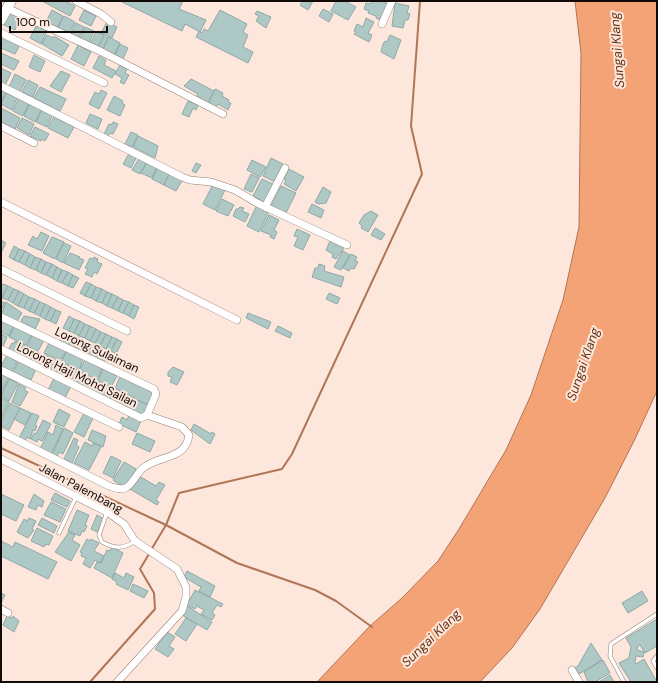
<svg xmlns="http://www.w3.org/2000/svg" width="658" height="683" viewBox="0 0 658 683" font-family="'DM Sans',sans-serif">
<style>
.water{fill:#f4a377;stroke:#b07555}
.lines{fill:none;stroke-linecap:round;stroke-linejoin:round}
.stream{stroke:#b07555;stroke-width:2}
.building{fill:#aec8c6;stroke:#8fa9a7}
.lane-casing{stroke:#958177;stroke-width:4.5}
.street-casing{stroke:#958177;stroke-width:8}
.secondary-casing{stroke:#958177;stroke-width:11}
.lane{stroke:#fff;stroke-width:3.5}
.street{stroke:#fff;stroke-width:7}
.secondary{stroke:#fff;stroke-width:10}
.labels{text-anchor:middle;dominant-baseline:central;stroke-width:4;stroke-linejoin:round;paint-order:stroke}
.street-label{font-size:12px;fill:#110a07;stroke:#fde7dc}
.water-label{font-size:13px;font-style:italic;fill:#683415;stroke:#fde7dc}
</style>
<rect width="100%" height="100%" fill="#fde7dc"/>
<polygon class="water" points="575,1 657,1 657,391 635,439 605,498 540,609 512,648 480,682 317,682 370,626 402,598 438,561 459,529 506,450 531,395 563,300 579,227 581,53"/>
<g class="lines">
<g class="stream">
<polyline points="1,448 166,525 237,563 315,590 336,601 372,627"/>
<polyline points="151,550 166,525 179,493 282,469 292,454 422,174 411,126 420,1"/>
<polyline points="90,682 155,609 154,593 140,569 149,554"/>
</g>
</g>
<g class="building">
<polygon points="42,1 65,1 75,6 70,16"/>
<polygon points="120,1 183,1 179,9 206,20 200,32 185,24 182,31"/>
<polygon points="303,1 313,1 308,10 300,5"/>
<polygon points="336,1 345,1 356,7 348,20 331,11"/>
<polygon points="372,1 381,1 388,4 382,21 376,18 376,16 368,13 369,11 364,9 366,3 371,4"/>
<polygon points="395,3 409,6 407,13 410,14 408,20 405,20 403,28 392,26"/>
<polygon points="323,9 333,14 329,22 319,16"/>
<polygon points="52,10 63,16 57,29 45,24"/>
<polygon points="84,10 96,16 91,26 79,20"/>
<polygon points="220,10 247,24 243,32 248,35 243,47 253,52 248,63 196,37 199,31 202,33 204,29 208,31"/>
<polygon points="257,11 271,17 266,28 256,21 259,16 255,14"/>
<polygon points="10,13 20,18 15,30 4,25"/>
<polygon points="64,16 75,22 68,35 57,30"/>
<polygon points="366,18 374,22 368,33 372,35 369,42 354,34 356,32 354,31 357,24 363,27"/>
<polygon points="107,22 117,27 112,38 101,33"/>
<polygon points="76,23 84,27 78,39 70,35"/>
<polygon points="36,26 47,31 41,44 30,38"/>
<polygon points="85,27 94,31 89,43 80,39"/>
<polygon points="96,32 104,35 98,47 90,44"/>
<polygon points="47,35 53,38 54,36 69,45 62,56 42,44"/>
<polygon points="390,35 401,40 394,59 381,52 383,44 385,41 387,42"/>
<polygon points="1,36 20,45 15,54 1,48"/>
<polygon points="104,36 108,38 102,50 98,47"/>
<polygon points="109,37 120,43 113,57 102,51"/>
<polygon points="120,44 128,48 122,61 114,57"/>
<polygon points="78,45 91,52 84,66 71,59"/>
<polygon points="1,53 19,61 14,70 1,64"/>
<polygon points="34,55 45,61 40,72 29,67"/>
<polygon points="99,56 106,60 104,65 116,71 112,78 93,68"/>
<polygon points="120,65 127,69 125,73 129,75 124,84 120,82 122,78 115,74"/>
<polygon points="1,68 11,73 5,85 1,83"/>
<polygon points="61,71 70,75 61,92 50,86"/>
<polygon points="15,74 26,80 20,92 9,87"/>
<polygon points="191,79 214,91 208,103 197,96 198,94 184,86"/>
<polygon points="28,80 38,85 33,97 22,92"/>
<polygon points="40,87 66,99 60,111 34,98"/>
<polygon points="215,89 223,93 222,96 229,100 228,102 231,103 228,110 218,104 216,107 209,103"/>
<polygon points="1,90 6,93 1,102"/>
<polygon points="101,90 107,93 99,109 89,104 95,92 99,94"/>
<polygon points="6,93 17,98 12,110 1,104"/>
<polygon points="114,96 123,101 122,103 125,105 120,116 107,110"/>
<polygon points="19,98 29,103 23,116 13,111"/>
<polygon points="188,101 198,105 196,110 193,108 189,117 182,114"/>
<polygon points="30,103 42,109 35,122 24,116"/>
<polygon points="1,108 20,118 15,129 1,122"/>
<polygon points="42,109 53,114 47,127 36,122"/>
<polygon points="90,114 102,119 98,129 86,123"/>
<polygon points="54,117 74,127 68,138 48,128"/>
<polygon points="22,118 34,124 29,135 17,128"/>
<polygon points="113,122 118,124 113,134 110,133 108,136 104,134 109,124 111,125"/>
<polygon points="35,127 49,134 45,141 42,139 41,141 30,136"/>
<polygon points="131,132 138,135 132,147 125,144"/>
<polygon points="138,136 158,146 155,158 133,147"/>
<polygon points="130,152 137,156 131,168 123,164"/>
<polygon points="140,157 147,161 140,174 132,170"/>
<polygon points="271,158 283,164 275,182 263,176"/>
<polygon points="252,160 266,167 260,177 247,170"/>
<polygon points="147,162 157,167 152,178 141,173"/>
<polygon points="196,163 201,165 196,173 192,171"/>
<polygon points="158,167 170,173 164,185 152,179"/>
<polygon points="289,169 304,177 296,191 284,184 286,180 284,179"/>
<polygon points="170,172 183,179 176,191 164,185"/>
<polygon points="251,174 259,178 252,192 244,189"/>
<polygon points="262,179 275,185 266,203 253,196"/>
<polygon points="213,184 225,190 215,210 203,204"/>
<polygon points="281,186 296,193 286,213 271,206"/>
<polygon points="323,187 331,192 326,203 318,204 315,202"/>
<polygon points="222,199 234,205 228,216 216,211"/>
<polygon points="312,204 324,210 321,218 308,212"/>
<polygon points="257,205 269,211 259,232 247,226"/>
<polygon points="240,207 244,208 242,211 249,214 245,222 233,216 236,209 238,209"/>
<polygon points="371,211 378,215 368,232 361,228 362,226 359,223 364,215"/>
<polygon points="269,215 279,220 274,230 277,232 274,239 270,237 271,235 261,231"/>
<polygon points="375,228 385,234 381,240 371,235"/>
<polygon points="297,229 310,235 303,250 294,246 298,237 294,236"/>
<polygon points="41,232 49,236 42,251 28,245 33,236 37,239"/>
<polygon points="52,237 64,242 55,259 43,253"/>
<polygon points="1,240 6,243 1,253"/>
<polygon points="330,241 344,248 336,259 332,257 333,254 326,250"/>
<polygon points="64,243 71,246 63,263 56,259"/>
<polygon points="14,246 19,249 14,260 9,257"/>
<polygon points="19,249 25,251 19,262 14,260"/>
<polygon points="25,251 30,254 25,265 19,262"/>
<polygon points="343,251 350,255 341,270 334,267"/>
<polygon points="70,253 80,257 79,258 84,260 79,270 64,263"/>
<polygon points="30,254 35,257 30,268 25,265"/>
<polygon points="351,254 357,257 355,260 358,262 354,269 351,268 349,271 343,268"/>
<polygon points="35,257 41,259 36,270 30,268"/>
<polygon points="94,257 98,259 97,262 102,264 97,274 94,272 92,277 85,274 88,269 85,268 90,258 93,259"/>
<polygon points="41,259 46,262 41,273 36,270"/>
<polygon points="46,262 52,264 46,275 41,273"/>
<polygon points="52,264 57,267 52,278 46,275"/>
<polygon points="319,264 325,266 324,271 344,277 341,287 312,277 315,268 318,268"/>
<polygon points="57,267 62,270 57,281 52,278"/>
<polygon points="62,270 68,272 62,283 57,281"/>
<polygon points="68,272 73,275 68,286 62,283"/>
<polygon points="73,275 79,278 73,288 68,286"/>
<polygon points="86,282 91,284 85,296 80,293"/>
<polygon points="3,284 8,286 2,298 1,287"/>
<polygon points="91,284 96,287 91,298 85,296"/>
<polygon points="8,286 14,289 8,300 2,298"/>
<polygon points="96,287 102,289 96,301 91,298"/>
<polygon points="14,289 19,291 13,303 8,300"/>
<polygon points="102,289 107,292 102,303 96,301"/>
<polygon points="19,291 24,294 18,306 13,303"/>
<polygon points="107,292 112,294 107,306 102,303"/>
<polygon points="329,293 340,298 337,304 326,299"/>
<polygon points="24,294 29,297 24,308 18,306"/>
<polygon points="112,294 118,297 112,308 107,306"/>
<polygon points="29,297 35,299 29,311 24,308"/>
<polygon points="118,297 123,300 118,311 112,308"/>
<polygon points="35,299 40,302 34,313 29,311"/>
<polygon points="123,300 129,302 123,313 118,311"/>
<polygon points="1,301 5,303 1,310"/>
<polygon points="6,302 22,313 16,323 1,315"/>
<polygon points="40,302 45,304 40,316 34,313"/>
<polygon points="129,302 134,305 129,316 123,313"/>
<polygon points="45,304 51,307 45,319 40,316"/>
<polygon points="134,305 139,307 134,319 129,316"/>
<polygon points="51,307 56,310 50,321 45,319"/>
<polygon points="56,310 61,312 56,324 50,321"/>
<polygon points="248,313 271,322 268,329 246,318"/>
<polygon points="24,316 40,319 35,329 21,321"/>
<polygon points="69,316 74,319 69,331 63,328"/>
<polygon points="1,319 14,325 9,336 1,332"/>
<polygon points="74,319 80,321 74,333 69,331"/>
<polygon points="80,321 85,324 79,336 74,333"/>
<polygon points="85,324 90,326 85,338 79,336"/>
<polygon points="15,326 32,334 26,345 9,337"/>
<polygon points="90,326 96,329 90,341 85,338"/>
<polygon points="278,326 292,333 290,338 275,331"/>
<polygon points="96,329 101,332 95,343 90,341"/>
<polygon points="65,332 74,336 68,348 59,344"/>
<polygon points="101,332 106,334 100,346 95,343"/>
<polygon points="1,334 7,337 3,347 1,346"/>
<polygon points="33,334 44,340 38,351 27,346"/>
<polygon points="106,334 112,337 106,349 100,346"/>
<polygon points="74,336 80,338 74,351 68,348"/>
<polygon points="112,337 117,339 111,351 106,349"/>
<polygon points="80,339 91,344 86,356 74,351"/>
<polygon points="117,339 122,342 116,354 111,351"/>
<polygon points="15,341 25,345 20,354 8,350 12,343 14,344"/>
<polygon points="49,343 66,351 62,359 60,358 59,360 44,353"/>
<polygon points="92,344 109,353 103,365 86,356"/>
<polygon points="26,346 42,354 38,363 22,357"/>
<polygon points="67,351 83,359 79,371 61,362"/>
<polygon points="44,354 61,363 56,373 39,364"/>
<polygon points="7,355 17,362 12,371 1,366"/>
<polygon points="85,360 102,369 97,380 79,371"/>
<polygon points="19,361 36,369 31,380 13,372"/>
<polygon points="62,364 78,371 74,379 70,377 68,380 56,374"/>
<polygon points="173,367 184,372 177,385 170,382 172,377 168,376 168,372"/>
<polygon points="103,369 117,376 111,387 98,381"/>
<polygon points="79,372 95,380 90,391 74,383"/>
<polygon points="1,373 9,377 1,393"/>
<polygon points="120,377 154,393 148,405 115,388"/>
<polygon points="54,378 71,386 65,398 48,390"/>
<polygon points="9,379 18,383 9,401 1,396"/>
<polygon points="97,381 114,389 109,400 91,391"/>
<polygon points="19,384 26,388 24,390 28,392 20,406 12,402"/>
<polygon points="115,389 131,397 126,406 109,400"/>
<polygon points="131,397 150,406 144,417 126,409"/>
<polygon points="1,398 9,402 1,418"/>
<polygon points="10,403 20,408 9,430 1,426 1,421"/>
<polygon points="20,408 31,413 25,425 14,419"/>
<polygon points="59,409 70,415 64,427 53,422"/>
<polygon points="32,413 39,416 35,425 37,426 35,431 33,430 30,439 27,437 25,441 19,438"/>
<polygon points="84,413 93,418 84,437 74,432"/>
<polygon points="129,415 141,421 136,432 119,424 122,417 127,420"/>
<polygon points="43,420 51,424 42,441 38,439 37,442 31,439 34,433 36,434"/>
<polygon points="194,424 211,434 212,432 215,434 210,444 191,430"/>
<polygon points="56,425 63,429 51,454 40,449 48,432 53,435"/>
<polygon points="64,428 73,433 63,454 59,452 57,457 52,455"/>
<polygon points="92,430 106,436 103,447 88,440"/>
<polygon points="137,433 155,441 150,452 132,444"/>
<polygon points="74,438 78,440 76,445 79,447 72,463 64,459"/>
<polygon points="85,442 92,446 93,443 101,447 89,470 74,463"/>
<polygon points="111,456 121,461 113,478 103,473"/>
<polygon points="124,462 136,469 125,488 113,480"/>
<polygon points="139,476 156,486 159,482 165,485 156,500 159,502 157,505 130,489"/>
<polygon points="55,493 70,501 67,507 51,500"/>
<polygon points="1,494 24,505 16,521 1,514"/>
<polygon points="34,494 44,501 42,507 38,505 36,510 28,507"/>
<polygon points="51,502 66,509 60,522 44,515"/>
<polygon points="77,510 89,515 85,525 87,526 84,532 82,531 80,536 68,531"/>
<polygon points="97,515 104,519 97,532 91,529"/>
<polygon points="29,518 36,521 32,529 34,530 28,538 17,532 24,519 27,521"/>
<polygon points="42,518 57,526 54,533 38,525"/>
<polygon points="37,528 53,536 49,545 46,544 44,547 31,541"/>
<polygon points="69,532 75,535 72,540 80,545 71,561 55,552"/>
<polygon points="87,539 90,541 91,539 99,543 94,551 104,556 100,563 95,560 90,568 83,564 86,558 81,556 82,553 80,552"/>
<polygon points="1,541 13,547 15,542 57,562 48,579 1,556"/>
<polygon points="112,547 123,553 112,578 94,568 97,562 101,563 107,550 110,551"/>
<polygon points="187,571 215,586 210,597 199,591 201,587 184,577"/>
<polygon points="115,573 124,578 126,573 134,577 128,590 116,584 117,582 112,579"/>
<polygon points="133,584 148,591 144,598 130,591"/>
<polygon points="195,590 223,604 221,607 217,605 212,613 215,615 212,620 201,614 204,610 197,606 195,609 187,605"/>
<polygon points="642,591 648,601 628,613 622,603"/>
<polygon points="1,593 5,595 1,603"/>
<polygon points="187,606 212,622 207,630 182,615"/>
<polygon points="7,616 12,618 13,616 19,621 14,632 3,625"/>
<polygon points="186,618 197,624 186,641 175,634"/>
<polygon points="657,619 657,646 645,653 640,645 638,646 637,650 644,652 643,657 636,656 635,662 636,664 644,659 657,682 631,682 619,663 629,658 631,647 626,638"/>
<polygon points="167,632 175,637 169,646 174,649 168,657 155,649"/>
<polygon points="591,643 602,660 579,674 575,668 578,666"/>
<polygon points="603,660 610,673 595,682 588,682 584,672"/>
<polygon points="610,675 614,682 599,682"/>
</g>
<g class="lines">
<g class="lane-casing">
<g id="lane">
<path d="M 107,512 L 99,535 L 102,542 C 115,549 124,549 135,541"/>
<polyline points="59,533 76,497"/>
<polyline points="657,656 653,661 657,668"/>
<polyline points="624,682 610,656 611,644 657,614"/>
</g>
</g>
<g class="street-casing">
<g id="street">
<polyline points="76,1 101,14 111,22"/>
<polyline points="7,8 102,52 223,114"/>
<polyline points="382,24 392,1"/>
<polyline points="1,33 104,83"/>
<polyline points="1,86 182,177 190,180 211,182 235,190 257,203 347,245"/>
<polyline points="1,126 34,143"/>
<polyline points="1,202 237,320"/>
<polyline points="265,207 285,168"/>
<polyline points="1,269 127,331"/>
<polyline points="1,317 154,389 156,394 147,415 141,418 1,349"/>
<polyline points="1,370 119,427"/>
<path d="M 1,432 L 109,486 C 115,488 122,491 127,487 C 134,482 137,473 143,468 C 159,455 186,460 189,435 L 182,427 L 147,415"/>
<polyline points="1,459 107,512 124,524 135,541 177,569 186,587 186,597 182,611 117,682"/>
<polyline points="1,609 8,613"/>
<polyline points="572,670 579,682"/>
</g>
</g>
<g class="secondary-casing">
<polyline id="secondary" points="1,20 11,1"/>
</g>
<use href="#lane" class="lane"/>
<use href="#street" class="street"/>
<use href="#secondary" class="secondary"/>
</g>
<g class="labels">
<g class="street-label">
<text transform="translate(97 350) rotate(25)">Lorong Sulaiman</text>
<text transform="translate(77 375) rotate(26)">Lorong Haji Mohd Sailan</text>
<text transform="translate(81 488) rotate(28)">Jalan Palembang</text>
</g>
<g class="water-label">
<text transform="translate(617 50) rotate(-94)">Sungai Klang</text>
<text transform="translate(583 364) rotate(-71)">Sungai Klang</text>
<text transform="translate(431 638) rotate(-44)">Sungai Klang</text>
</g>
</g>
<rect width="658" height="683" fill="none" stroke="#110a07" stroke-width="4"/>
<path d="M10 26v6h97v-6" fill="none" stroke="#110a07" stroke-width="2"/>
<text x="16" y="26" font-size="12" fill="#110a07" stroke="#fde7dc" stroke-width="3" paint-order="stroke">100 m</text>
</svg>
